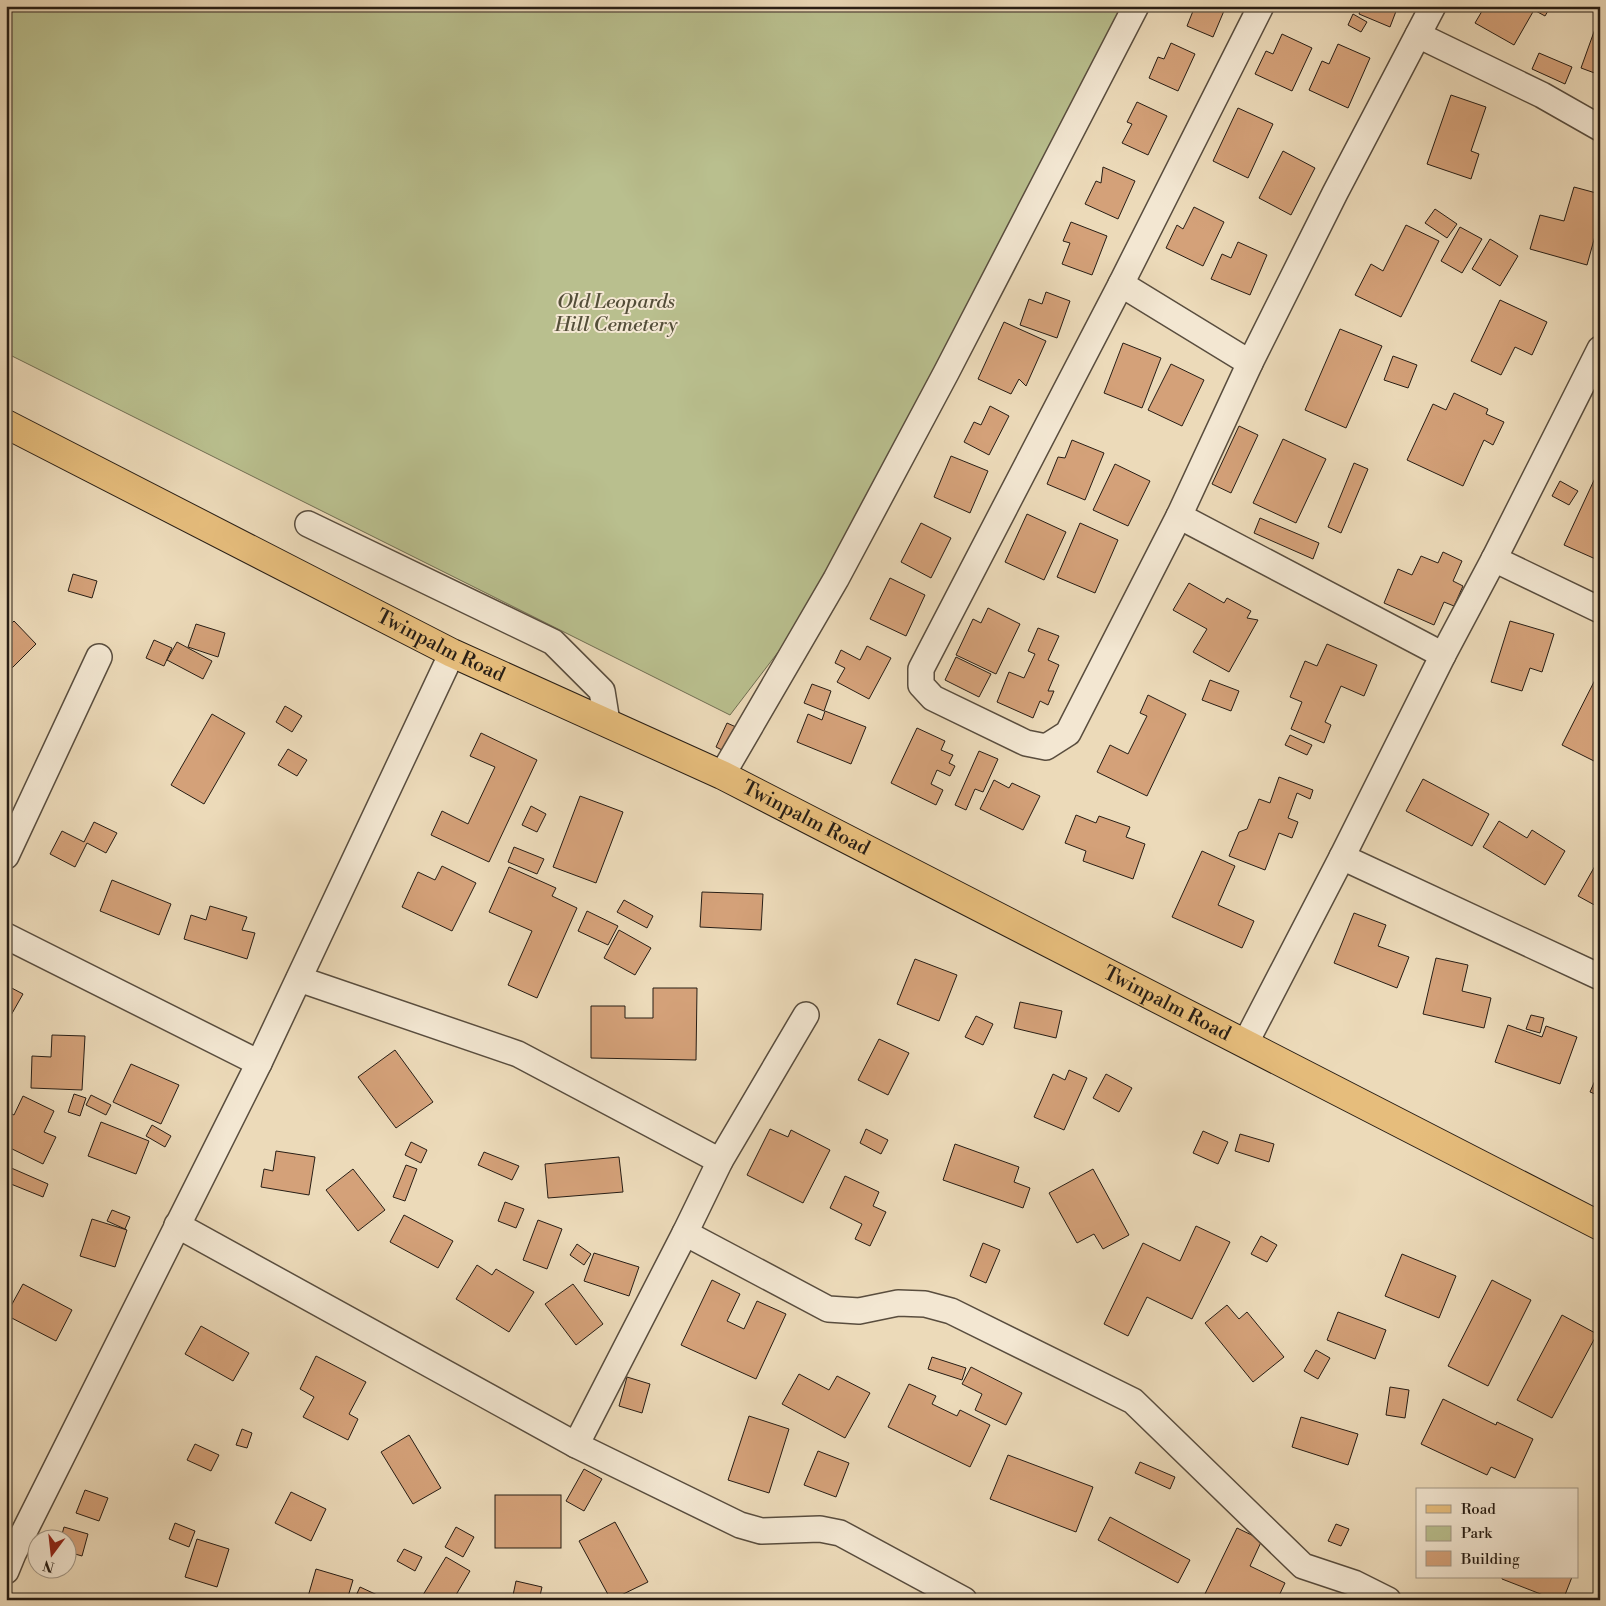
<svg xmlns="http://www.w3.org/2000/svg" width="1606" height="1606" viewBox="0 0 1606 1606" font-family="'Libre Bodoni',serif">
<style>
.green{fill:#b9bf8e;stroke:#706e52}
.building{fill:#d4a179;stroke:#281e15}
.lines{fill:none;stroke-linecap:round;stroke-linejoin:round}
.minor-casing{stroke:#594d3e;stroke-width:28}
.major-casing{stroke:#281e15;stroke-width:30}
.minor{stroke:#f3e7d2;stroke-width:25}
.major{stroke:#e6bd7c;stroke-width:28}
.labels{text-anchor:middle;dominant-baseline:central;stroke-width:4;stroke-linejoin:round;paint-order:stroke}
.park-label{font-size:20px;font-style:italic;fill:#544e39;stroke:#f3e7d2}
.street-label{font-size:20px;fill:#281e15;stroke:#f3e7d2}
</style>
<rect width="100%" height="100%" fill="#ecdab9"/>
<filter id="stains"><feTurbulence type="fractalNoise" baseFrequency=".004" numOctaves="4"/><feColorMatrix values="0 0 0 0 .2 0 0 0 0 .09 0 0 0 0 .02 0 0 0 .5 -.17"/></filter>
<radialGradient id="worn" r=".72"><stop offset=".6" stop-color="#630" stop-opacity="0"/><stop offset="1" stop-color="#630" stop-opacity=".3"/></radialGradient>
<polygon class="green" points="6,6 1126,6 798,626 730,715 6,353"/>
<g class="building">
<polygon points="1195,6 1226,6 1213,37 1187,26"/>
<polygon points="1362,6 1398,6 1390,27 1359,14"/>
<polygon points="1485,6 1551,6 1545,16 1534,10 1514,45 1475,23"/>
<polygon points="1353,14 1367,22 1361,32 1348,25"/>
<polygon points="1600,15 1600,75 1581,68"/>
<polygon points="1282,34 1312,48 1292,91 1255,74 1266,51 1273,54"/>
<polygon points="1171,43 1195,54 1178,91 1149,78 1158,57 1164,59"/>
<polygon points="1338,44 1370,58 1348,108 1309,90 1322,61 1329,64"/>
<polygon points="1539,53 1572,67 1565,84 1532,69"/>
<polygon points="1451,95 1486,107 1471,151 1479,154 1471,179 1427,164"/>
<polygon points="1137,102 1167,116 1148,155 1122,143 1132,124 1127,122"/>
<polygon points="1238,108 1273,124 1248,178 1213,161"/>
<polygon points="1283,151 1315,168 1291,215 1259,198"/>
<polygon points="1103,167 1135,181 1118,219 1085,204 1096,181 1101,183"/>
<polygon points="1574,187 1600,194 1600,218 1587,265 1530,249 1540,215 1564,221"/>
<polygon points="1194,207 1224,222 1203,266 1166,248 1177,225 1183,229"/>
<polygon points="1435,209 1457,224 1447,238 1425,223"/>
<polygon points="1071,222 1107,236 1092,275 1062,264 1070,243 1063,241"/>
<polygon points="1406,225 1439,241 1401,317 1355,295 1371,264 1383,271"/>
<polygon points="1460,227 1482,239 1462,273 1441,261"/>
<polygon points="1490,239 1518,256 1500,286 1472,269"/>
<polygon points="1238,242 1267,255 1250,295 1211,279 1222,254 1231,258"/>
<polygon points="1046,292 1070,301 1057,338 1020,325 1029,299 1042,304"/>
<polygon points="1500,300 1547,322 1532,355 1515,347 1501,375 1471,361"/>
<polygon points="1004,322 1046,341 1026,386 1019,379 1011,394 978,379"/>
<polygon points="1340,329 1382,346 1346,428 1305,410"/>
<polygon points="1123,343 1161,358 1142,408 1104,393"/>
<polygon points="1393,356 1417,365 1408,388 1384,380"/>
<polygon points="1171,364 1204,380 1182,426 1148,410"/>
<polygon points="1454,393 1488,409 1486,414 1504,422 1493,445 1484,440 1463,486 1407,460 1433,404 1446,410"/>
<polygon points="990,406 1009,416 989,455 964,442 974,422 981,425"/>
<polygon points="1239,426 1258,435 1231,493 1212,484"/>
<polygon points="1283,439 1326,459 1296,523 1253,503"/>
<polygon points="1072,440 1104,453 1085,500 1047,484 1058,457 1065,458"/>
<polygon points="951,456 988,471 970,513 934,497"/>
<polygon points="1354,463 1368,469 1341,533 1328,527"/>
<polygon points="1115,464 1150,481 1128,526 1093,510"/>
<polygon points="1596,476 1600,477 1600,561 1564,545"/>
<polygon points="1560,481 1578,491 1569,505 1552,496"/>
<polygon points="1027,514 1066,532 1044,580 1005,562"/>
<polygon points="1260,518 1319,543 1313,559 1254,533"/>
<polygon points="921,523 951,538 931,578 901,562"/>
<polygon points="1080,523 1118,540 1095,593 1057,577"/>
<polygon points="1443,552 1462,561 1453,581 1463,586 1454,606 1444,602 1434,625 1384,603 1398,569 1412,575 1421,556 1438,563"/>
<polygon points="73,574 97,581 92,598 68,591"/>
<polygon points="890,578 925,595 906,636 870,619"/>
<polygon points="1189,583 1224,603 1227,598 1251,611 1247,618 1258,620 1229,672 1193,652 1207,629 1173,610"/>
<polygon points="988,608 1020,624 996,674 956,655 973,619 981,623"/>
<polygon points="14,621 36,644 6,674 6,629"/>
<polygon points="1510,621 1554,634 1542,672 1530,668 1522,691 1491,682"/>
<polygon points="196,624 225,633 218,657 188,647"/>
<polygon points="1038,628 1059,636 1048,660 1059,665 1048,691 1054,691 1048,705 1040,701 1033,718 997,702 1009,672 1024,678 1035,654 1028,651"/>
<polygon points="154,640 172,648 164,666 146,658"/>
<polygon points="177,642 212,661 203,679 167,660"/>
<polygon points="1327,644 1377,665 1364,696 1341,686 1325,722 1331,725 1324,743 1291,729 1302,702 1290,697 1305,661 1317,666"/>
<polygon points="867,646 891,658 869,699 837,682 845,668 835,663 841,650 860,660"/>
<polygon points="956,657 991,674 979,697 945,680"/>
<polygon points="1600,670 1600,764 1562,745"/>
<polygon points="1210,680 1239,691 1231,711 1202,700"/>
<polygon points="812,684 831,691 824,711 804,703"/>
<polygon points="1148,695 1186,714 1147,796 1097,772 1110,745 1128,754 1147,716 1140,713"/>
<polygon points="285,706 302,716 292,732 276,722"/>
<polygon points="825,711 866,727 851,764 797,742 808,714 822,720"/>
<polygon points="212,714 245,733 204,804 171,785"/>
<polygon points="727,723 736,727 724,751 716,747"/>
<polygon points="917,728 945,741 941,750 953,755 949,763 955,766 950,776 937,770 931,784 943,790 936,805 891,783"/>
<polygon points="481,733 537,760 489,862 431,835 442,811 468,824 495,767 470,756"/>
<polygon points="1290,735 1312,745 1307,755 1285,745"/>
<polygon points="288,749 307,760 297,776 278,765"/>
<polygon points="979,751 998,759 983,792 975,789 966,810 955,805"/>
<polygon points="1279,777 1313,790 1310,799 1297,793 1288,818 1298,822 1292,838 1279,833 1265,870 1229,856 1239,832 1247,829 1259,799 1270,803"/>
<polygon points="1423,779 1489,814 1472,846 1406,811"/>
<polygon points="994,780 1009,788 1012,783 1040,796 1023,830 980,809"/>
<polygon points="580,796 623,812 596,883 553,867"/>
<polygon points="531,806 546,814 537,832 522,825"/>
<polygon points="1076,815 1096,823 1099,816 1130,827 1126,837 1145,844 1133,879 1083,861 1086,851 1065,843"/>
<polygon points="1499,821 1527,838 1532,830 1565,851 1545,885 1483,847"/>
<polygon points="94,822 117,833 106,853 87,843 75,867 50,854 62,831 84,842"/>
<polygon points="514,847 544,859 537,874 508,862"/>
<polygon points="1202,851 1235,866 1218,905 1254,921 1242,948 1172,917"/>
<polygon points="1600,857 1600,908 1578,896"/>
<polygon points="442,866 476,883 452,931 402,907 418,872 435,880"/>
<polygon points="509,867 556,888 552,896 577,908 537,998 508,985 532,931 489,912"/>
<polygon points="112,880 171,904 159,935 100,911"/>
<polygon points="702,892 763,894 761,930 700,927"/>
<polygon points="624,900 653,916 647,928 617,912"/>
<polygon points="210,906 247,917 242,930 255,933 247,959 184,939 191,915 206,920"/>
<polygon points="587,911 618,926 608,945 578,931"/>
<polygon points="1354,913 1386,925 1378,946 1409,957 1397,988 1334,963"/>
<polygon points="619,930 651,948 635,975 604,958"/>
<polygon points="1436,958 1468,965 1462,991 1491,998 1484,1028 1423,1014"/>
<polygon points="915,959 957,975 939,1021 897,1004"/>
<polygon points="6,985 23,994 6,1024"/>
<polygon points="653,988 697,988 696,1060 591,1058 591,1006 625,1006 625,1018 653,1018"/>
<polygon points="1020,1002 1062,1011 1056,1038 1014,1028"/>
<polygon points="1531,1015 1544,1018 1540,1033 1526,1029"/>
<polygon points="976,1016 993,1024 983,1045 965,1037"/>
<polygon points="1508,1025 1542,1037 1546,1026 1577,1037 1560,1084 1495,1062"/>
<polygon points="52,1035 85,1036 82,1090 31,1088 32,1056 51,1057"/>
<polygon points="879,1039 909,1053 888,1095 858,1080"/>
<polygon points="395,1050 433,1102 396,1128 358,1077"/>
<polygon points="131,1064 179,1085 161,1124 113,1102"/>
<polygon points="1600,1069 1600,1096 1590,1092"/>
<polygon points="1069,1070 1087,1078 1064,1130 1034,1117 1053,1074 1065,1080"/>
<polygon points="1106,1074 1132,1088 1119,1112 1093,1098"/>
<polygon points="74,1094 86,1098 80,1116 68,1112"/>
<polygon points="91,1095 111,1105 106,1115 86,1105"/>
<polygon points="23,1096 54,1111 44,1132 56,1137 43,1164 6,1146 6,1111 14,1115"/>
<polygon points="101,1122 149,1141 136,1174 88,1156"/>
<polygon points="152,1125 171,1136 165,1147 146,1136"/>
<polygon points="770,1129 788,1137 791,1130 830,1150 803,1203 747,1175"/>
<polygon points="866,1129 888,1140 881,1154 860,1143"/>
<polygon points="1203,1131 1228,1142 1218,1164 1193,1153"/>
<polygon points="1240,1134 1274,1144 1269,1162 1235,1151"/>
<polygon points="411,1142 427,1150 421,1163 405,1155"/>
<polygon points="955,1144 1019,1167 1014,1182 1030,1188 1023,1208 943,1180"/>
<polygon points="276,1151 315,1157 309,1195 261,1187 264,1169 273,1171"/>
<polygon points="484,1152 519,1166 512,1180 478,1165"/>
<polygon points="619,1157 623,1192 548,1198 545,1164"/>
<polygon points="406,1165 417,1169 405,1201 393,1197"/>
<polygon points="9,1167 48,1184 43,1197 6,1182 6,1174"/>
<polygon points="353,1169 385,1210 358,1231 326,1190"/>
<polygon points="1093,1169 1129,1235 1103,1249 1094,1234 1077,1243 1049,1193"/>
<polygon points="845,1176 879,1192 873,1206 886,1212 870,1246 855,1239 862,1224 830,1208"/>
<polygon points="505,1202 524,1209 516,1228 498,1221"/>
<polygon points="112,1210 130,1217 125,1229 107,1221"/>
<polygon points="404,1215 453,1241 438,1268 390,1242"/>
<polygon points="92,1219 127,1230 115,1267 80,1256"/>
<polygon points="538,1220 562,1229 547,1269 523,1260"/>
<polygon points="1196,1226 1230,1242 1192,1319 1147,1297 1128,1336 1104,1324 1143,1243 1180,1261"/>
<polygon points="1261,1236 1277,1245 1267,1262 1251,1254"/>
<polygon points="983,1243 1000,1250 986,1283 970,1276"/>
<polygon points="577,1244 591,1254 584,1265 570,1255"/>
<polygon points="594,1253 639,1267 629,1296 584,1281"/>
<polygon points="1402,1254 1456,1276 1439,1318 1385,1296"/>
<polygon points="477,1265 492,1275 496,1269 534,1292 509,1332 456,1299"/>
<polygon points="712,1280 740,1294 727,1321 744,1329 757,1301 786,1314 756,1379 681,1345"/>
<polygon points="1492,1280 1531,1300 1488,1386 1448,1366"/>
<polygon points="23,1284 72,1310 56,1341 6,1315"/>
<polygon points="573,1284 603,1324 576,1345 545,1304"/>
<polygon points="1227,1305 1239,1319 1247,1312 1284,1357 1253,1382 1205,1323"/>
<polygon points="1338,1312 1386,1330 1375,1359 1327,1340"/>
<polygon points="1562,1315 1597,1334 1552,1418 1517,1400"/>
<polygon points="201,1326 249,1353 233,1381 185,1354"/>
<polygon points="1316,1350 1330,1358 1318,1379 1304,1371"/>
<polygon points="316,1356 366,1382 349,1414 358,1419 348,1440 303,1417 314,1397 300,1389"/>
<polygon points="932,1357 966,1368 962,1380 928,1369"/>
<polygon points="971,1367 1022,1393 1006,1425 975,1410 982,1394 962,1384"/>
<polygon points="799,1374 829,1390 837,1376 870,1393 845,1438 782,1404"/>
<polygon points="627,1377 650,1384 642,1413 619,1406"/>
<polygon points="909,1384 936,1396 932,1404 957,1416 960,1410 990,1425 970,1467 888,1427"/>
<polygon points="1390,1387 1409,1390 1405,1418 1386,1415"/>
<polygon points="1443,1399 1496,1425 1497,1422 1533,1439 1515,1478 1491,1467 1487,1475 1421,1444"/>
<polygon points="749,1416 789,1429 769,1493 728,1480"/>
<polygon points="1301,1417 1358,1434 1348,1465 1292,1447"/>
<polygon points="242,1429 252,1433 247,1448 236,1445"/>
<polygon points="409,1435 441,1488 413,1504 381,1452"/>
<polygon points="195,1444 219,1455 211,1471 187,1460"/>
<polygon points="818,1451 849,1463 836,1497 804,1485"/>
<polygon points="1008,1455 1093,1487 1076,1532 990,1499"/>
<polygon points="1140,1462 1175,1477 1170,1489 1135,1473"/>
<polygon points="584,1469 602,1479 584,1511 566,1501"/>
<polygon points="85,1490 108,1498 99,1521 76,1513"/>
<polygon points="291,1492 326,1509 311,1541 275,1523"/>
<rect x="495" y="1495" width="66" height="53"/>
<polygon points="1110,1517 1190,1560 1178,1583 1098,1540"/>
<polygon points="615,1522 648,1582 611,1600 579,1541"/>
<polygon points="175,1523 195,1531 189,1547 169,1539"/>
<polygon points="1336,1524 1349,1529 1341,1546 1328,1541"/>
<polygon points="64,1527 88,1534 82,1556 68,1552 68,1538 61,1538"/>
<polygon points="456,1527 474,1537 463,1557 445,1547"/>
<polygon points="1237,1528 1262,1540 1250,1566 1285,1583 1277,1600 1202,1600"/>
<polygon points="197,1539 229,1549 217,1587 185,1577"/>
<polygon points="404,1549 422,1557 415,1571 397,1561"/>
<polygon points="446,1557 470,1571 453,1600 430,1600 423,1595"/>
<polygon points="316,1569 353,1580 347,1600 307,1600"/>
<polygon points="1502,1577 1572,1577 1563,1600 1556,1600 1502,1579"/>
<polygon points="516,1581 542,1587 539,1600 512,1600"/>
<polygon points="360,1587 388,1600 354,1600"/>
</g>
<g class="lines">
<g class="minor-casing">
<g id="minor">
<polyline points="1261,6 1121,284 921,669 921,685 933,698 1026,743 1046,747 1068,733 1179,516 1250,363 1335,193 1433,6"/>
<polyline points="1418,35 1542,95 1600,128"/>
<polyline points="1121,284 1250,363"/>
<polyline points="1179,516 1443,655"/>
<polyline points="308,524 553,642 602,691 607,722"/>
<polyline points="1494,559 1600,610"/>
<polyline points="722,775 836,579 946,373 1136,6"/>
<polyline points="6,856 99,657"/>
<polyline points="1342,857 1600,977"/>
<polyline points="6,936 259,1063"/>
<polyline points="299,979 518,1054 720,1161"/>
<polyline points="1245,1044 1342,857 1443,655 1494,559 1600,349"/>
<polyline points="177,1225 576,1445 740,1525 761,1531 820,1529 840,1533 964,1600"/>
<polyline points="685,1233 828,1309 859,1311 898,1303 925,1304 951,1311 1133,1401 1303,1566 1354,1583 1388,1600"/>
<polyline points="576,1445 685,1233 720,1161 806,1015"/>
<polyline points="6,1571 13,1554 259,1063 452,653"/>
</g>
</g>
<g class="major-casing">
<g id="major">
<path id="s1" d="M 6,424 L 452,653 L 722,775 L 1600,1226"/>
</g>
</g>
<use href="#minor" class="minor"/>
<use href="#major" class="major"/>
</g>
<g class="labels">
<g class="park-label">
<text x="616" y="302">Old Leopards<tspan x="616" dy="23">Hill Cemetery</tspan></text>
</g>
<g class="street-label">
<text stroke="none"><textPath href="#s1" startOffset="488">Twinpalm Road</textPath></text>
<text stroke="none"><textPath href="#s1" startOffset="892">Twinpalm Road</textPath></text>
<text stroke="none"><textPath href="#s1" startOffset="1298">Twinpalm Road</textPath></text>
</g>
</g>
<rect width="1606" height="1606" fill="none" stroke="#ecdab9" stroke-width="25"/>
<rect x="8" y="8" width="1591" height="1591" fill="none" stroke="#281e15" stroke-width="2.5"/>
<rect x="12" y="12" width="1581" height="1581" fill="none" stroke="#281e15"/>
<rect x="1416" y="1488" width="162" height="90" fill="#f3e7d2" stroke="#a29786"/>
<rect x="1426" y="1505" width="25" height="8" fill="#e6bd7c" stroke="#a29786"/>
<text x="1461" y="1514" font-size="15" fill="#281e15">Road</text>
<rect x="1426" y="1526" width="25" height="15" fill="#b9bf8e" stroke="#a29786"/>
<text x="1461" y="1538" font-size="15" fill="#281e15">Park</text>
<rect x="1426" y="1551" width="25" height="15" fill="#d4a179" stroke="#a29786"/>
<text x="1461" y="1564" font-size="15" fill="#281e15">Building</text>
<g transform="translate(52 1554) rotate(195)"><circle r="24" fill="#f3e7d2" stroke="#a29786"/>
<path d="M0-4L9 19L0 12L-9 19Z" fill="#8f2418"/>
<text y="-8" font-size="14" font-weight="bold" text-anchor="middle" fill="#281e15">N</text>
</g>
<rect width="100%" height="100%" filter="url(#stains)"/>
<rect width="100%" height="100%" fill="url(#worn)"/>
</svg>
